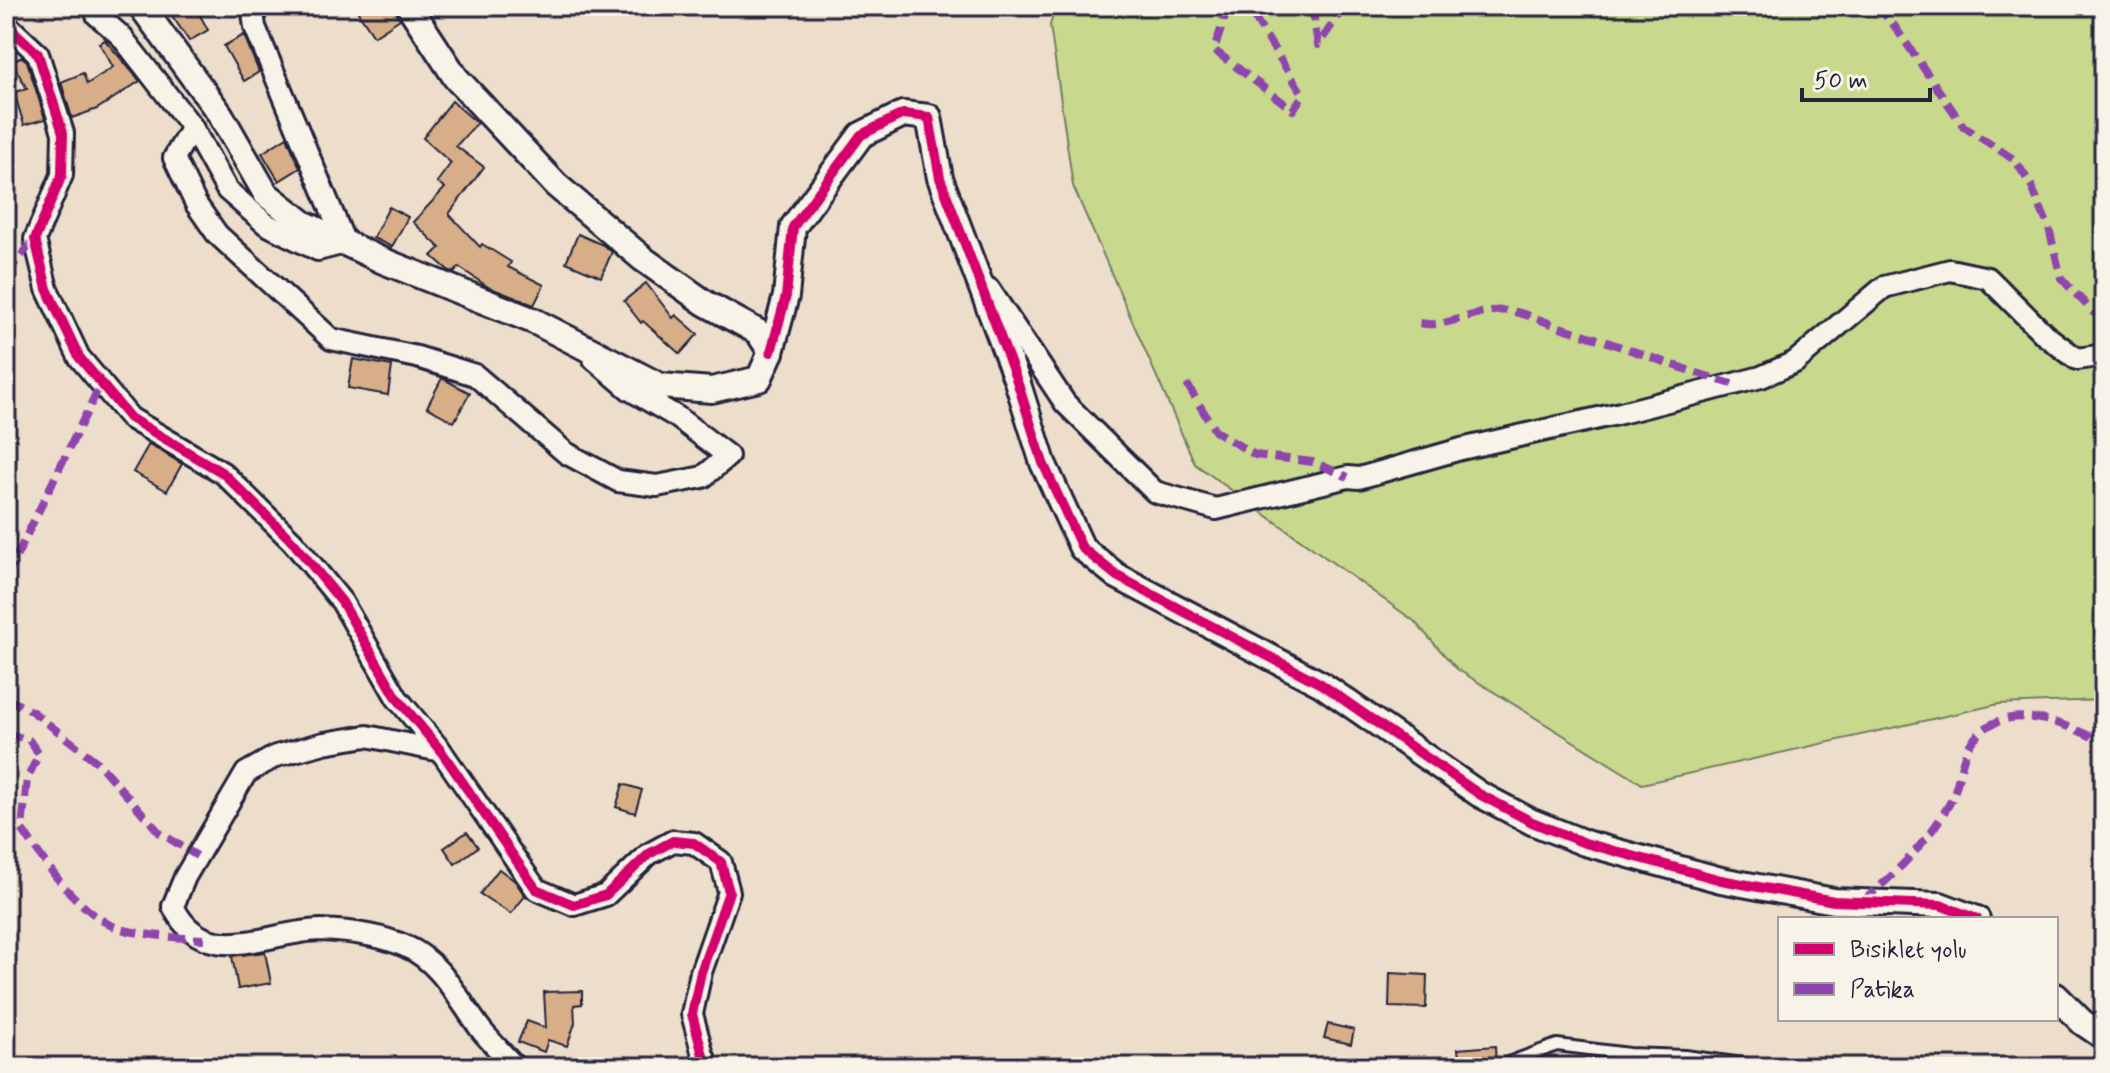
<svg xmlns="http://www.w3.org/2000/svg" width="2110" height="1073" viewBox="0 0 2110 1073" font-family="Mynerve,sans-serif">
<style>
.green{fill:#c8d88c;stroke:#757d64;stroke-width:2}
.building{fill:#d7ae88;stroke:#22223b;stroke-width:2}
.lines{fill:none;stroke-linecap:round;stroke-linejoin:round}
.service-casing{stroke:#22223b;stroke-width:16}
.minor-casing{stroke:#22223b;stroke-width:26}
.tertiary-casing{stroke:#22223b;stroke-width:30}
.service{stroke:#f7f3e8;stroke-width:10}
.minor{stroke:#f7f3e8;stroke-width:20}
.tertiary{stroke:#f7f3e8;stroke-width:24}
.quiet{stroke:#8e44ad;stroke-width:8;stroke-dasharray:16 8;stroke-linecap:butt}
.cycleway-casing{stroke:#f7f3e8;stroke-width:15}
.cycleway{stroke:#d6006c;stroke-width:10}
</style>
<rect width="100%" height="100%" fill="#eddecb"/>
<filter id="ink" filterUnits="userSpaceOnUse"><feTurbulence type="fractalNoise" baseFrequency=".0125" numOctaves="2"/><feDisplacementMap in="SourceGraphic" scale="16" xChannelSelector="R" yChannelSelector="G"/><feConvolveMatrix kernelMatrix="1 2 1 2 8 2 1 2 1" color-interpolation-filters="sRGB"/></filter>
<g filter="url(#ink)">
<polygon class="green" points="1056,6 2104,6 2104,700 1999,704 1642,784 1457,669 1414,621 1195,464 1073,186 1050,25"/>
<g class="building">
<polygon points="183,6 195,6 208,30 189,41 171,14"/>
<polygon points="354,6 394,6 400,19 374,36"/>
<polygon points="244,35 259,72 244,81 224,46"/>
<polygon points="105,40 140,81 97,109 72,118 61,82 83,73 87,84 113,67 99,43"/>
<polygon points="22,57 27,61 45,119 24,125 14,92 27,89 12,62"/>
<polygon points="452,101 477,123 456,146 484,167 449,214 480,247 482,244 511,262 508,267 544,285 534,305 488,287 459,267 454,273 448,270 432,256 440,248 413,222 445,188 437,182 451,163 423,138"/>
<polygon points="287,137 300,168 279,181 262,153"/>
<polygon points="389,207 408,217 392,247 373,238"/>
<polygon points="578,234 603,245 612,252 601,277 566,262"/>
<polygon points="646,283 673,318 676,315 698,334 680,354 643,321 641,323 624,301"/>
<polygon points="353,359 392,366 388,395 348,388"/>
<polygon points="442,378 470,393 454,422 427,407"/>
<polygon points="149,444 182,464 167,491 133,472"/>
<polygon points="623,784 642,790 635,813 616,807"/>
<polygon points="467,832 478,847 455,864 444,848"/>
<polygon points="499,869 515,881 525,896 511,914 480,894"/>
<polygon points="265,952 271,983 238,989 232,956"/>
<polygon points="1390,973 1427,975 1426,1008 1389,1007"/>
<polygon points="582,991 582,1004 574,1005 575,1023 567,1046 548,1040 544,1052 518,1042 527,1021 546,1028 544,992"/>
<polygon points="1328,1024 1354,1030 1351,1044 1324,1038"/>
<polygon points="1495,1046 1496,1067 1460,1067 1458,1049"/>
</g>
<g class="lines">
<g class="service-casing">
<polyline id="service" points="1508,1063 1557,1045 1629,1054 1685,1056 1764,1067"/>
</g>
<g class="minor-casing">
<g id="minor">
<polyline points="93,6 97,15 121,36 192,127"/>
<polyline points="252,6 255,27 345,243 318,250 266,224 227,190 192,127 174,158 196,204 217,234 331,339 417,357 475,375 566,453 618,481 657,486 703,477 728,456 677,417 629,389 594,359"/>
<polyline points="6,24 38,54 63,133 62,175 35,239 47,289 79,357 130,418 223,473 293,542 342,602 397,698 441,751 536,889 574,905 606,895 649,854 673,841 694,843 721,862 729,892 701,972 692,1014 703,1055 709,1067"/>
<polyline points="989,289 1065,403 1155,492 1216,509 1348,477 1359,478 1461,449 1621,413 1761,377 1795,362 1884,287 1950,270 1988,278 2045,335 2077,359 2104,355"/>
<path d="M 441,751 L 367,736 L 324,743 L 276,756 L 246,773 L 185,877 L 173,906 C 204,972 271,930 321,930 C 348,931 380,935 405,946 C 441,961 459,1001 482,1031 C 492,1043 504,1055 515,1067"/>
</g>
</g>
<g class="tertiary-casing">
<g id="tertiary">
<polyline points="141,6 220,114 266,194 303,223 381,260 534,321 660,386 712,390 759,379 771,352 758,332 705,303 643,259 556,185 456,78 409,6"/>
<polyline points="771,352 786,296 793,227 861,135 903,114 929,117 940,178 1017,381 1043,463 1082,548 1117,576 1321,684 1479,794 1532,822 1585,843 1721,880 1834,901 1940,905 1977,919"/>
<polyline points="2056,996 2082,1022 2104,1037"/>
</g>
</g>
<use href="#service" class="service"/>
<use href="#minor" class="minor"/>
<use href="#tertiary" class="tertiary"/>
<g class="quiet">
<polyline points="1226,6 1227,11 1214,50 1293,110 1303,95 1247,6"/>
<polyline points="1312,6 1318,45 1345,6"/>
<polyline points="1876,6 1891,21 1964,127 2015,160 2031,185 2049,228 2061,278 2094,313 2104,316"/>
<polyline points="6,274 35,239"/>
<path d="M 1420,323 C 1450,330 1479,304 1516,312 C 1532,316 1547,323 1563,328 C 1620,345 1675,367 1732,384"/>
<polyline points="1187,384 1215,431 1255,455 1313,462 1348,477"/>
<polyline points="6,578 101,383"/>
<polyline points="6,698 33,712 97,762 159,832 197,856"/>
<path d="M 6,733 L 29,740 L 39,754 L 27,779 L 22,829 C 46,864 68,899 105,922 C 124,935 180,938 204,939"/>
<path d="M 1863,901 C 1896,873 1926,844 1948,806 C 1960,787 1959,761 1971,743 C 2002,697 2066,723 2104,743"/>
</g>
<g class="cycleway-casing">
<g id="cycleway">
<polyline points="6,24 38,54 63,133 62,175 35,239 47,289 79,357 130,418 223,473 293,542 342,602 397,698 441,751 536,889 574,905 606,895 649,854 673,841 694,843 721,862 729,892 701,972 692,1014 703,1055 709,1067"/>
<polyline points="771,352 786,296 793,227 861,135 903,114 929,117 940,178 1017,381 1043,463 1082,548 1117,576 1321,684 1479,794 1532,822 1585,843 1721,880 1834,901 1940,905 1977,919"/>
</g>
</g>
<use href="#cycleway" class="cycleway"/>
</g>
</g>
<rect width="2110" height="1073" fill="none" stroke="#f7f3e8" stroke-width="32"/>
<rect x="16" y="16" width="2078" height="1041" fill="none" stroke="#22223b" stroke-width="3" filter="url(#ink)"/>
<rect x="1778" y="917" width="280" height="104" fill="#f7f3e8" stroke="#a29fa3" stroke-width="2"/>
<rect x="1794" y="943" width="40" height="12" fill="#d6006c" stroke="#a29fa3" stroke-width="2"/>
<text x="1850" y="957" font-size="24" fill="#22223b">Bisiklet yolu</text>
<rect x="1794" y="983" width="40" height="12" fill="#8e44ad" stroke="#a29fa3" stroke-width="2"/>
<text x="1850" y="997" font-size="24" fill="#22223b">Patika</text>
<path d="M1802 88v12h128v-12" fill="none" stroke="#22223b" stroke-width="4"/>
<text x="1814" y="88" font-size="24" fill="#22223b" stroke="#f7f3e8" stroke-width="6" paint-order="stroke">50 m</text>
</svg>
